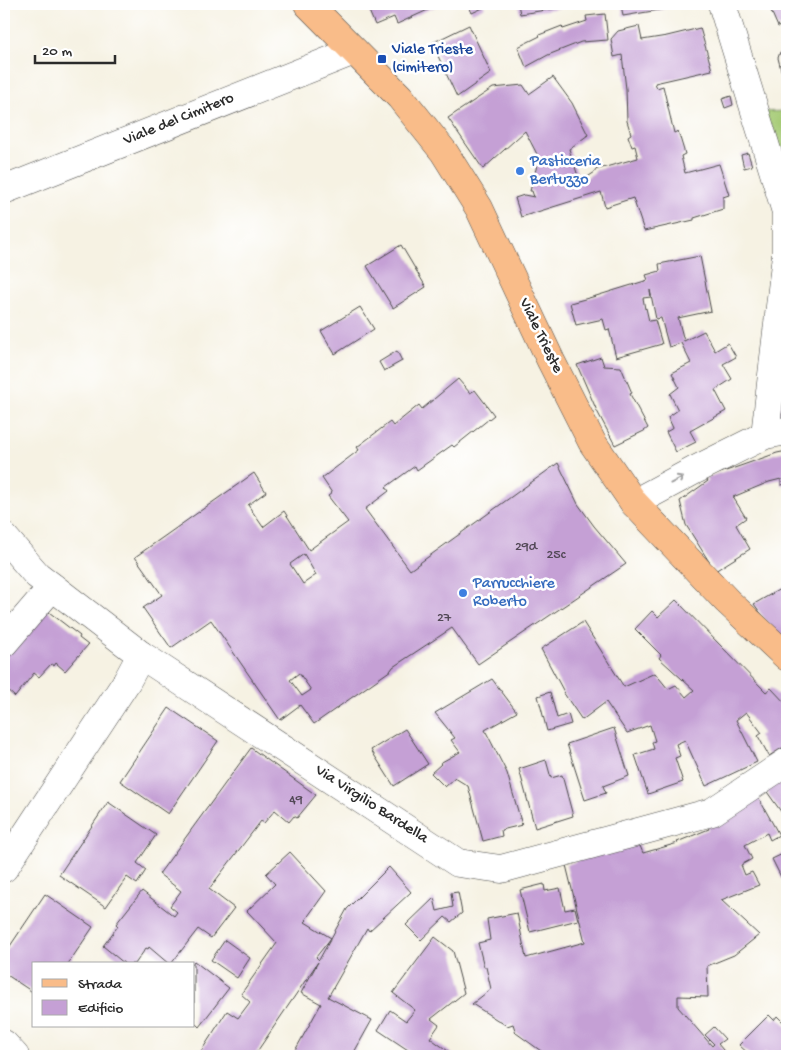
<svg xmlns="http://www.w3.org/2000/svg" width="791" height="1060" viewBox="0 0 791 1060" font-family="'Gochi Hand',sans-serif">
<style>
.green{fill:#a5cb75;stroke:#687b50}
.building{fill:#c5a0d5;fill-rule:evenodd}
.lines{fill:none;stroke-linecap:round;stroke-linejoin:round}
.minor-casing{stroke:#494947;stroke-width:29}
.major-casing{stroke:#494947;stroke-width:29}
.minor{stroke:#fff;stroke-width:28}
.major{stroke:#f9bc89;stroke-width:28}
.oneway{stroke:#a0a0a0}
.transit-dot{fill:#1a4fb4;stroke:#fff;stroke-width:2}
.shop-dot{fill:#3f7fe0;stroke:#fff;stroke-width:2}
.labels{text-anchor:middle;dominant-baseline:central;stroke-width:5;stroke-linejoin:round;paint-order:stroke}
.number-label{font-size:14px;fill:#524856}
.transit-label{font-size:16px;fill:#164399;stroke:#fff;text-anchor:start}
.street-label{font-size:16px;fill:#2b2b2b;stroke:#fff}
.shop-label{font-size:16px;fill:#366cbe;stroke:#fff;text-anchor:start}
</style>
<rect width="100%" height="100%" fill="#fff"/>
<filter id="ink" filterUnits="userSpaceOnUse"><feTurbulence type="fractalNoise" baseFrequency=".02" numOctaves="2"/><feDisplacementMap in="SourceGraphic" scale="10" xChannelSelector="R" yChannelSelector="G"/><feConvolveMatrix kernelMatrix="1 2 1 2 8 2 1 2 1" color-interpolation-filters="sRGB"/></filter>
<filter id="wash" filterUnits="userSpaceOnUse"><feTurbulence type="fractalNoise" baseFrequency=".0096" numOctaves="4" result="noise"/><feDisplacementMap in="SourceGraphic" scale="20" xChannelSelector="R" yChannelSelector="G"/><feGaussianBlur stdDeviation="1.12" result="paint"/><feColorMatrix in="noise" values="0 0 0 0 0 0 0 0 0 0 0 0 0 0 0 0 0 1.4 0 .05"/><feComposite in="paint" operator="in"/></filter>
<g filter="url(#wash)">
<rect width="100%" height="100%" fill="#f6f2e3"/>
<polygon class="green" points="787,111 787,255 755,112"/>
<g id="blocks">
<g class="building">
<polygon points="366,4 441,4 397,24 394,17 375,25"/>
<polygon points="468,4 483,4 485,7 472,13"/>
<polygon points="518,4 558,4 559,8 520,14"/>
<polygon points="621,4 664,4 665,9 623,16"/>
<polygon points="768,4 787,4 787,24 778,27"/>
<polygon points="605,14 608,40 581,42 548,55 526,67 518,47 540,36 539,35 562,26 563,29 587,21 586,16"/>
<polygon points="469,25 491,73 457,97 432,43"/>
<polygon points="639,26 642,40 667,36 700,28 712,70 655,83 657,88 663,86 674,133 678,131 685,154 681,156 685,173 719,164 729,195 723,197 723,209 694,218 694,220 644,231 633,198 605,207 601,192 521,217 515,198 524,195 534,197 532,191 530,191 539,158 525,131 483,169 448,118 493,88 523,85 529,94 553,77 572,103 588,135 569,149 580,182 595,172 595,170 638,158 635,146 632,147 628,136 631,134 627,121 626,89 622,55 614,57 611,39 618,31"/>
<polygon points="787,50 787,79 784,81 778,58 780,52"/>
<polygon points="731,96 733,105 725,108 722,99"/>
<polygon points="748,153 752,166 744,168 741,155"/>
<polygon points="401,245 426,287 393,308 367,266"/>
<polygon points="700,256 711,311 678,318 684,341 704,331 715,351 728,343 736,357 723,364 732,379 715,390 726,411 690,431 696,442 676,452 666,432 673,428 668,417 678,410 670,394 679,387 672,373 691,363 681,343 669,347 661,318 656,319 650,290 651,297 643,298 645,309 646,308 649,321 655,320 662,344 616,357 609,329 606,330 603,319 576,325 570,303 596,296 648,280 646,275 660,271 659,264"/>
<polygon points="360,307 374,329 335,354 321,331"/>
<polygon points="787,310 787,415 774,413"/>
<polygon points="397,351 402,361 384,371 379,362"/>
<polygon points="601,357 604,366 621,367 632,393 630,394 648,428 644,431 615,445 597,411 577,365"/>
<path d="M 458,379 L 470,393 L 475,390 L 494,415 L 454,447 L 452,445 L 417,470 L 415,466 L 386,487 L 389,491 L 365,509 L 410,570 L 558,463 L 578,504 L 594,526 L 626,564 L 478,664 L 452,628 L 393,667 L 391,670 L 314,724 L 300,705 L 280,720 L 211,620 L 171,648 L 143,608 L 162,595 L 135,557 L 254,473 L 266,492 L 248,505 L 263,527 L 284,511 L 309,550 L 348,522 L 328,496 L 332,493 L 322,478 L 359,450 L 357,447 L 390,422 L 393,426 L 419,405 L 422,409 ZM 304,554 L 316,575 L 303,584 L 290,564 ZM 299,673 L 311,690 L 302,696 L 290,680 Z"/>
<polygon points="787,451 787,484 781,485 781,479 769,482 733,497 746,518 736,525 750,549 715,571 686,525 680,501 708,481 706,478 777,453"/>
<polygon points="787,585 787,649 754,604"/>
<polygon points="676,600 766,692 771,688 787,705 787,745 769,756 758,736 762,733 746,712 736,720 757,762 706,786 685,740 676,744 680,756 675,758 683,782 648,794 635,755 654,749 652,742 655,741 650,725 627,733 606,702 582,720 563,692 564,692 541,649 583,622 624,687 655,673 668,689 676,685 686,697 694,690 659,658 661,655 635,629 652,611 658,617"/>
<polygon points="45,609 80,636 79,638 88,645 65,671 56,663 54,666 51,664 39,677 34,673 15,697 4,687 4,651"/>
<polygon points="492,679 517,712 485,730 507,773 522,825 501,830 502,836 483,841 468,786 455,778 445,787 431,773 441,764 440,763 460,752 451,740 455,738 435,713"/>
<polygon points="550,692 557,718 568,714 571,724 547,731 538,696"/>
<polygon points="169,708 218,741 168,814 120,781"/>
<polygon points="614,728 629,776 603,786 606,793 585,800 567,744"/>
<polygon points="405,729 428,764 394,786 371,750"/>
<polygon points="251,748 316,795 297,818 294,816 289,822 275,810 264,823 261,821 209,889 234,908 211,938 198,929 171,964 169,964 149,947 148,949 146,948 135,964 125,964 103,946 118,926 116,924 142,891 174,916 177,912 170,906 181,891 159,874"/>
<polygon points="546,760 551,778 562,775 573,816 535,828 519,769"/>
<polygon points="787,774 787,820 765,789"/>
<polygon points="756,793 779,835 770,840 767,833 745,845 752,859 741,865 745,875 752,872 759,885 721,900 759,935 734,955 707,966 708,997 678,996 678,1007 712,1046 714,1044 705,1035 714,1027 725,1039 718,1044 728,1056 548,1056 516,1033 513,1024 507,1026 472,1004 491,989 486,967 484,967 478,943 490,940 487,919 517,913 526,958 585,942 566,865 637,839 643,853 678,843 677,842 709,829 708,827"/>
<polygon points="108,802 156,835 137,863 146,870 137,884 127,877 106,907 59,875"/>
<polygon points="290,852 326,891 306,919 307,920 305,922 331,938 316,957 319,960 347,909 389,867 411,892 369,931 367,928 328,997 372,1020 352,1056 292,1056 321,1004 301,993 318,962 254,1056 198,1056 227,1011 238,1018 250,1002 241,994 277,943 247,911 275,884 266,874"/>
<polygon points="787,852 787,878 782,879 772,859"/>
<polygon points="544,884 545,891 560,888 565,910 575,908 578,920 530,932 520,890"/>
<polygon points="458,892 462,913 451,922 445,917 421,940 406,925 434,898 437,911 453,907 451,893"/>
<polygon points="45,894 93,927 68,964 34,964 34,993 4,973 4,955"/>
<polygon points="435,937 453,951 464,993 431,1019 439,1025 430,1038 455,1056 417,1056 378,1030 390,1010 406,1021 415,1010 393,993"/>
<polygon points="225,940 250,958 237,978 211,960"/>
<polygon points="194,961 229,988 199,1027 194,1022 194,964 192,964"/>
<polygon points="769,1015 774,1020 777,1016 787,1026 787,1056 769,1056 765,1052 761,1056 751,1056 739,1045"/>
</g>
</g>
</g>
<g filter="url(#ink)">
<use href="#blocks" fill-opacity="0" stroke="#494947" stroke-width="1"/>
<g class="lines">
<g class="minor-casing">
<g id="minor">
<polyline points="722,4 786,212 786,255 765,435"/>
<polyline points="4,190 354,51"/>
<polyline points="634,503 695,470 765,435 787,431"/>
<polyline points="4,537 37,575 141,655 458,863 501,869 712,812 787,762"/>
<polyline points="4,643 52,587"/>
<polyline points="4,868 127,681 141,655"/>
<polyline points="4,1044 15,1056"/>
</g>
</g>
<g class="major-casing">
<polyline id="major" points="308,4 400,97 444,152 479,208 551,361 592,442 634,503 727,601 787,657"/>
</g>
<use href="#minor" class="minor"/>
<use href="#major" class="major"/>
</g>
<defs><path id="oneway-shaft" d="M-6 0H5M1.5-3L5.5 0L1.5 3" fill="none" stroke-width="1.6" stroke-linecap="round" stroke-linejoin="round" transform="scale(1.25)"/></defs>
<use class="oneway" href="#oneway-shaft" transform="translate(677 480) rotate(-28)"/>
</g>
<rect class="transit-dot" x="377" y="54" width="10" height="10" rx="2.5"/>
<g class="shop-dot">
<circle cx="520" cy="171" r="5"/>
<circle cx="463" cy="593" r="5"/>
</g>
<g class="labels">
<g class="number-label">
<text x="526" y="547">29d</text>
<text x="556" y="555">25c</text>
<text x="444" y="618">27</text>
<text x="296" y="800">49</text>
</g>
<g class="transit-label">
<text x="392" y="50">Viale Trieste<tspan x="392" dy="18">(cimitero)</tspan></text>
</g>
<g class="street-label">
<text transform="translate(179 120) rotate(-22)">Viale del Cimitero</text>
<text transform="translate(540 336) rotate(64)">Viale Trieste</text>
<text transform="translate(371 805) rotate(33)">Via Virgilio Bardella</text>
</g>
<g class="shop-label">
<text x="530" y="162">Pasticceria<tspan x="530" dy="18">Bertuzzo</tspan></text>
<text x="473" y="584">Parrucchiere<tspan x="473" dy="18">Roberto</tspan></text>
</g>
</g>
<rect width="791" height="1060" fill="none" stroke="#fff" stroke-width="20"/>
<rect x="32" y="962" width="162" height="65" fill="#ffffff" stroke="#aaaaaa"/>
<rect x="42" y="979" width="25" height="8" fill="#f9bc89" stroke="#aaaaaa"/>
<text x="78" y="988" font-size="15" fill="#2b2b2b">Strada</text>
<rect x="42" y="1000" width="25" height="15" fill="#c5a0d5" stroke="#aaaaaa"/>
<text x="78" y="1012" font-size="15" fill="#2b2b2b">Edificio</text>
<path d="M35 55v8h80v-8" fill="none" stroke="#2b2b2b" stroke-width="2.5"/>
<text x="42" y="55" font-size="15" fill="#2b2b2b" stroke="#ffffff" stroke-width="4" paint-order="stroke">20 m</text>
</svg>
